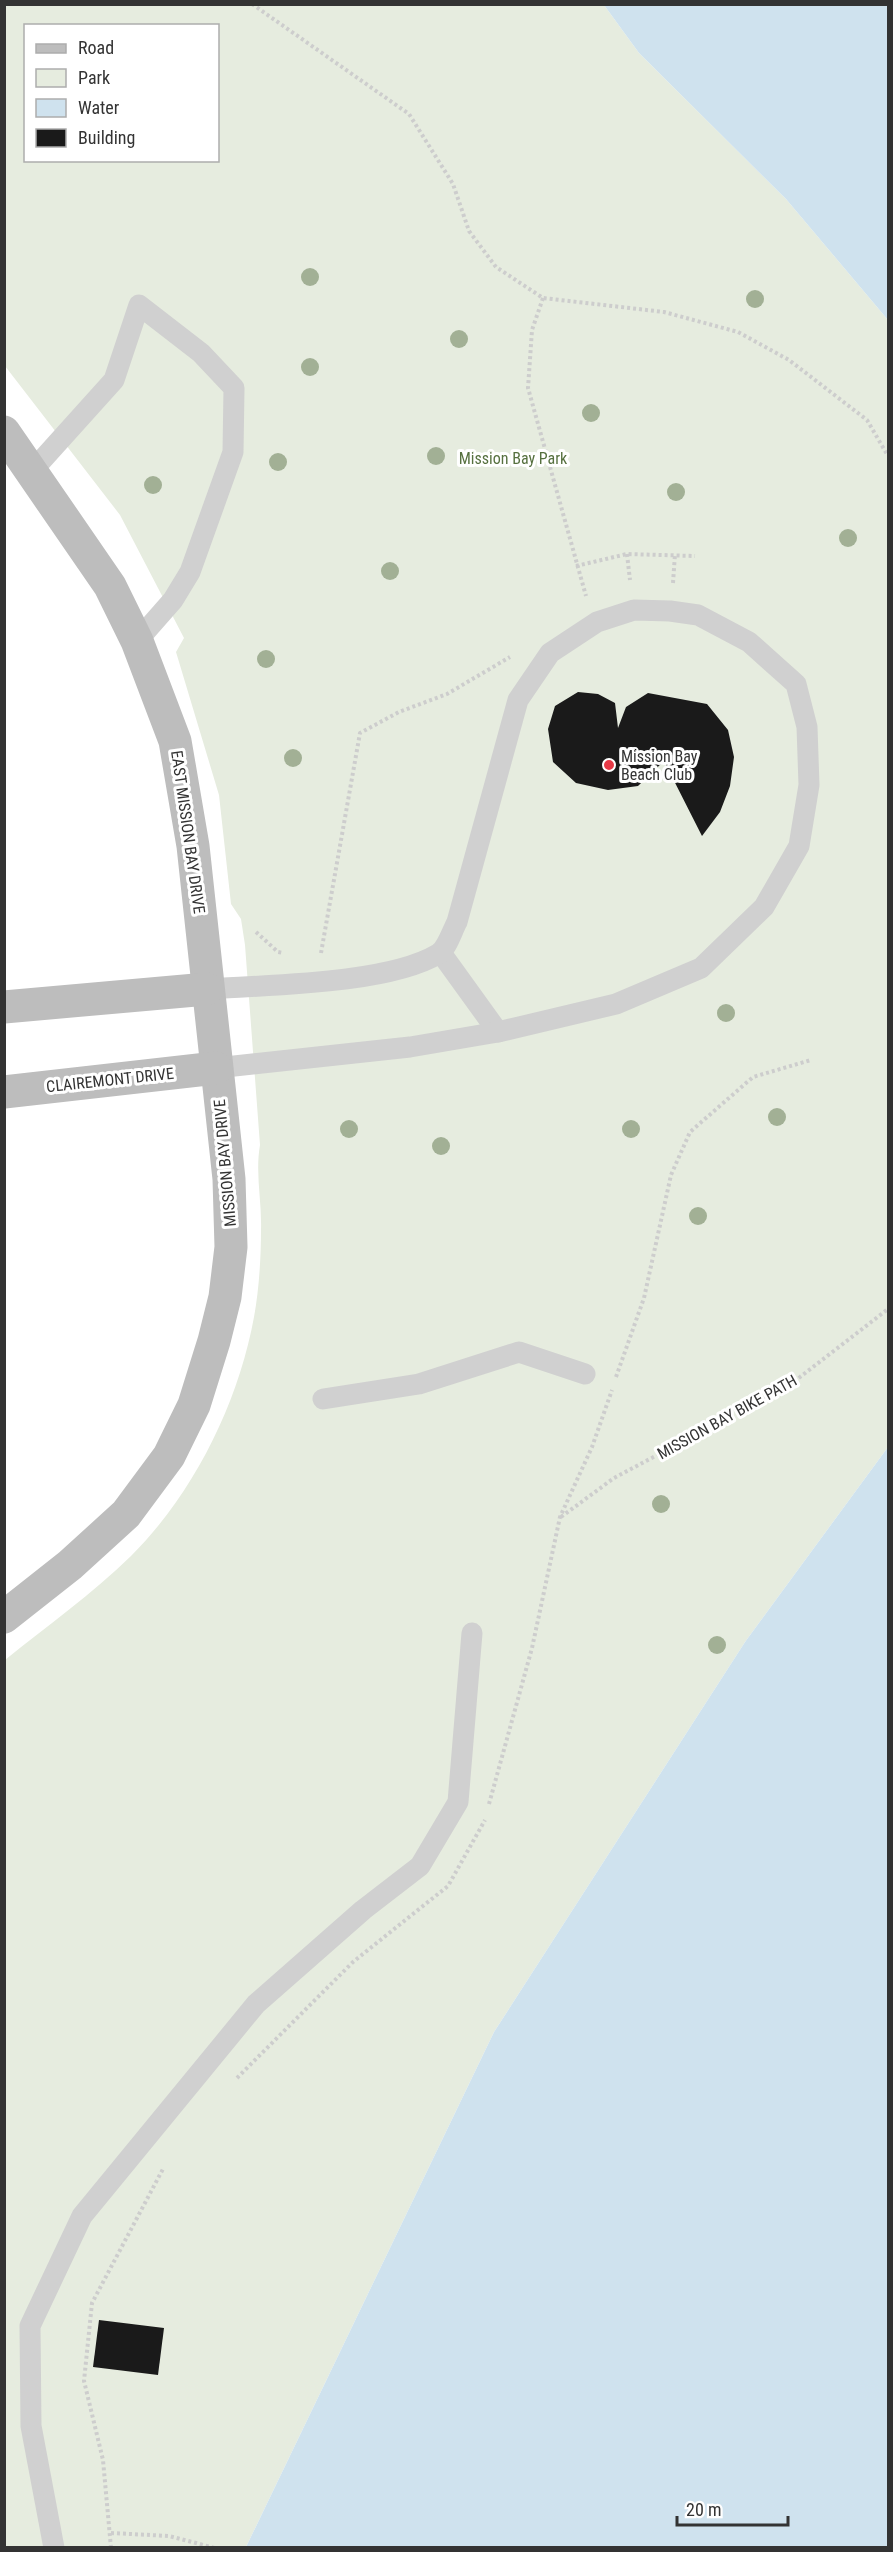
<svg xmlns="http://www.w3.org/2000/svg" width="893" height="2552" viewBox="0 0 893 2552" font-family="'Roboto Condensed',sans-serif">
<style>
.green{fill:#e6ecdf;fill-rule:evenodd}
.water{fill:#cfe2ee}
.building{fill:#1a1a1a}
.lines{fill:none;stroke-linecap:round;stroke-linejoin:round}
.path{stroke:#cdcdcd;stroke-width:4;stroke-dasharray:3 3;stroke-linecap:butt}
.service{stroke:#d0d0d0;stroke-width:21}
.secondary{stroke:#bdbdbd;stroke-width:33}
.tree{fill:#a2b095}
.poi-dot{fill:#e63946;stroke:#fff;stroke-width:2}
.labels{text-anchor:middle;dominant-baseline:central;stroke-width:6;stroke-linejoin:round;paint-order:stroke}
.park-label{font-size:16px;fill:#56703f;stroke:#fff}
.poi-label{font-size:16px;fill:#333;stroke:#fff;text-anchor:start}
.street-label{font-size:16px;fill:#333;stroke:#fff}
</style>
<rect width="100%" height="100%" fill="#fff"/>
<path class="green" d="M 5,5 L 604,5 L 639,53 L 786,199 L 888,320 L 888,1447 L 745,1642 L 494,2032 L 246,2547 L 5,2547 L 5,1660 C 47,1626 92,1594 131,1556 C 194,1493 238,1404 254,1317 C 259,1290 261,1258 261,1230 C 262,1201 255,1174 260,1145 L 245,945 L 241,919 L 231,904 L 219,795 L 176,652 L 184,638 L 120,515 L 5,366 ZM 26,26 L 218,26 L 218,160 L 26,160 Z"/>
<g class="water">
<polygon points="604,5 888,5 888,320 786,199 639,53"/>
<polygon points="888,1447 888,2547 246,2547 494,2032 745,1642"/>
</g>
<g class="building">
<polygon points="578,692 598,694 615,703 618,728 626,707 648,693 707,704 728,730 734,757 730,786 720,812 702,836 664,761 638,786 608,790 576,783 553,762 548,729 555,706"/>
<polygon points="99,2320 164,2328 158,2375 93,2367"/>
</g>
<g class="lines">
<g class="path">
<polyline points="252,4 409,114 453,184 469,231 496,267 543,298 664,312 738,332 789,360 867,420 888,456"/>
<polyline points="543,298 532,330 528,388 586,596"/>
<polyline points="627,554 630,580"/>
<polyline points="576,566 627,554 695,556"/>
<polyline points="673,583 675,554"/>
<polyline points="256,932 278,952 283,953"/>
<polyline points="321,953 360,733 399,712 447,694 510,657"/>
<polyline points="616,1377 644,1298 671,1175 690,1132 753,1077 811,1060"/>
<polyline points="561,1517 614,1478 791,1384 888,1309"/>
<polyline points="489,1804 532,1648 560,1517 592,1447 612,1390"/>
<polyline points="237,2078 353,1962 448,1886 485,1820"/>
<polyline points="111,2533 169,2536 215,2548"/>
<polyline points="111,2548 103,2460 84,2381 92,2303 164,2167"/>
</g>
<g class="service">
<polyline points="33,470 114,380 139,305 201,353 234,388 233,452 190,572 173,600 137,641"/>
<polyline points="441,953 498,1032"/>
<path d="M 207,989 C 268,985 388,984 438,954 C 447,949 452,931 457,922 L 518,700 L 550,653 L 597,622 L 634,610 L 670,611 L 698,615 L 749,642 L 796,684 L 807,727 L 809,785 L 799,846 L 764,907 L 701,968 L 616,1004 L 498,1032 L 410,1047 L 216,1068"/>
<polyline points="323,1399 419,1384 519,1352 585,1374"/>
<polyline points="54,2548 31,2426 30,2326 82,2216 256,2004 363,1910 420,1866 458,1802 472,1633"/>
</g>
<g class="secondary">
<polyline points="4,432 110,586 137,641 175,741 193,846 229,1179 231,1247 225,1297 214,1341 194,1405 169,1456 126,1514 70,1565 4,1617"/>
<polyline points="4,1007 207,989"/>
<polyline points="4,1092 216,1068"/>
</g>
</g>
<g class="tree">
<circle cx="310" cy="277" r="9"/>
<circle cx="755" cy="299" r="9"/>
<circle cx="459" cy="339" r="9"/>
<circle cx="310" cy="367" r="9"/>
<circle cx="591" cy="413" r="9"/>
<circle cx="436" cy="456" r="9"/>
<circle cx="278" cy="462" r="9"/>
<circle cx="153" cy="485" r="9"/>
<circle cx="676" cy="492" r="9"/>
<circle cx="848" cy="538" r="9"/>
<circle cx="390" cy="571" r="9"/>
<circle cx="266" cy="659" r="9"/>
<circle cx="293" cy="758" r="9"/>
<circle cx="726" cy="1013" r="9"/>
<circle cx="777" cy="1117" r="9"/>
<circle cx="349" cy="1129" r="9"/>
<circle cx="631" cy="1129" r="9"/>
<circle cx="441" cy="1146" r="9"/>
<circle cx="698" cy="1216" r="9"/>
<circle cx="661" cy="1504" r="9"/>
<circle cx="717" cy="1645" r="9"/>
</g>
<circle class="poi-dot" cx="609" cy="765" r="6"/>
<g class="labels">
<g class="park-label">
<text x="513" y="458">Mission Bay Park</text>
</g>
<g class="poi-label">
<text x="621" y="756">Mission Bay<tspan x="621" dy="18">Beach Club</tspan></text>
</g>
<g class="street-label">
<text transform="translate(188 832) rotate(82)">EAST MISSION BAY DRIVE</text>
<text transform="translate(110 1080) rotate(-6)">CLAIREMONT DRIVE</text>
<text transform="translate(225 1163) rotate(-95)">MISSION BAY DRIVE</text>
<text transform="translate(727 1417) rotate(-29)">MISSION BAY BIKE PATH</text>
</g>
</g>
<rect width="893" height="2552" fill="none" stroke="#333333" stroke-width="12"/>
<rect x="24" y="24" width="195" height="138" fill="#ffffff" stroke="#adadad" stroke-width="1.5"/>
<rect x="36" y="44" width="30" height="9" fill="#bdbdbd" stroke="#adadad" stroke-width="1.5"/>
<text x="78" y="54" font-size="18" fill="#333333">Road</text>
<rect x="36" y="69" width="30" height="18" fill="#e6ecdf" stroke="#adadad" stroke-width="1.5"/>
<text x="78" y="84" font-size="18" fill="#333333">Park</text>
<rect x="36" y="99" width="30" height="18" fill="#cfe2ee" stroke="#adadad" stroke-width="1.5"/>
<text x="78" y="114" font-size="18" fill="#333333">Water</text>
<rect x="36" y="129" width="30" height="18" fill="#1a1a1a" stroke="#adadad" stroke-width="1.5"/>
<text x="78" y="144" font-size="18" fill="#333333">Building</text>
<path d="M677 2516v9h111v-9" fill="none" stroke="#333333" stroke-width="3"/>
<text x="686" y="2516" font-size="18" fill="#333333" stroke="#ffffff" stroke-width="4.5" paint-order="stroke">20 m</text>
</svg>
